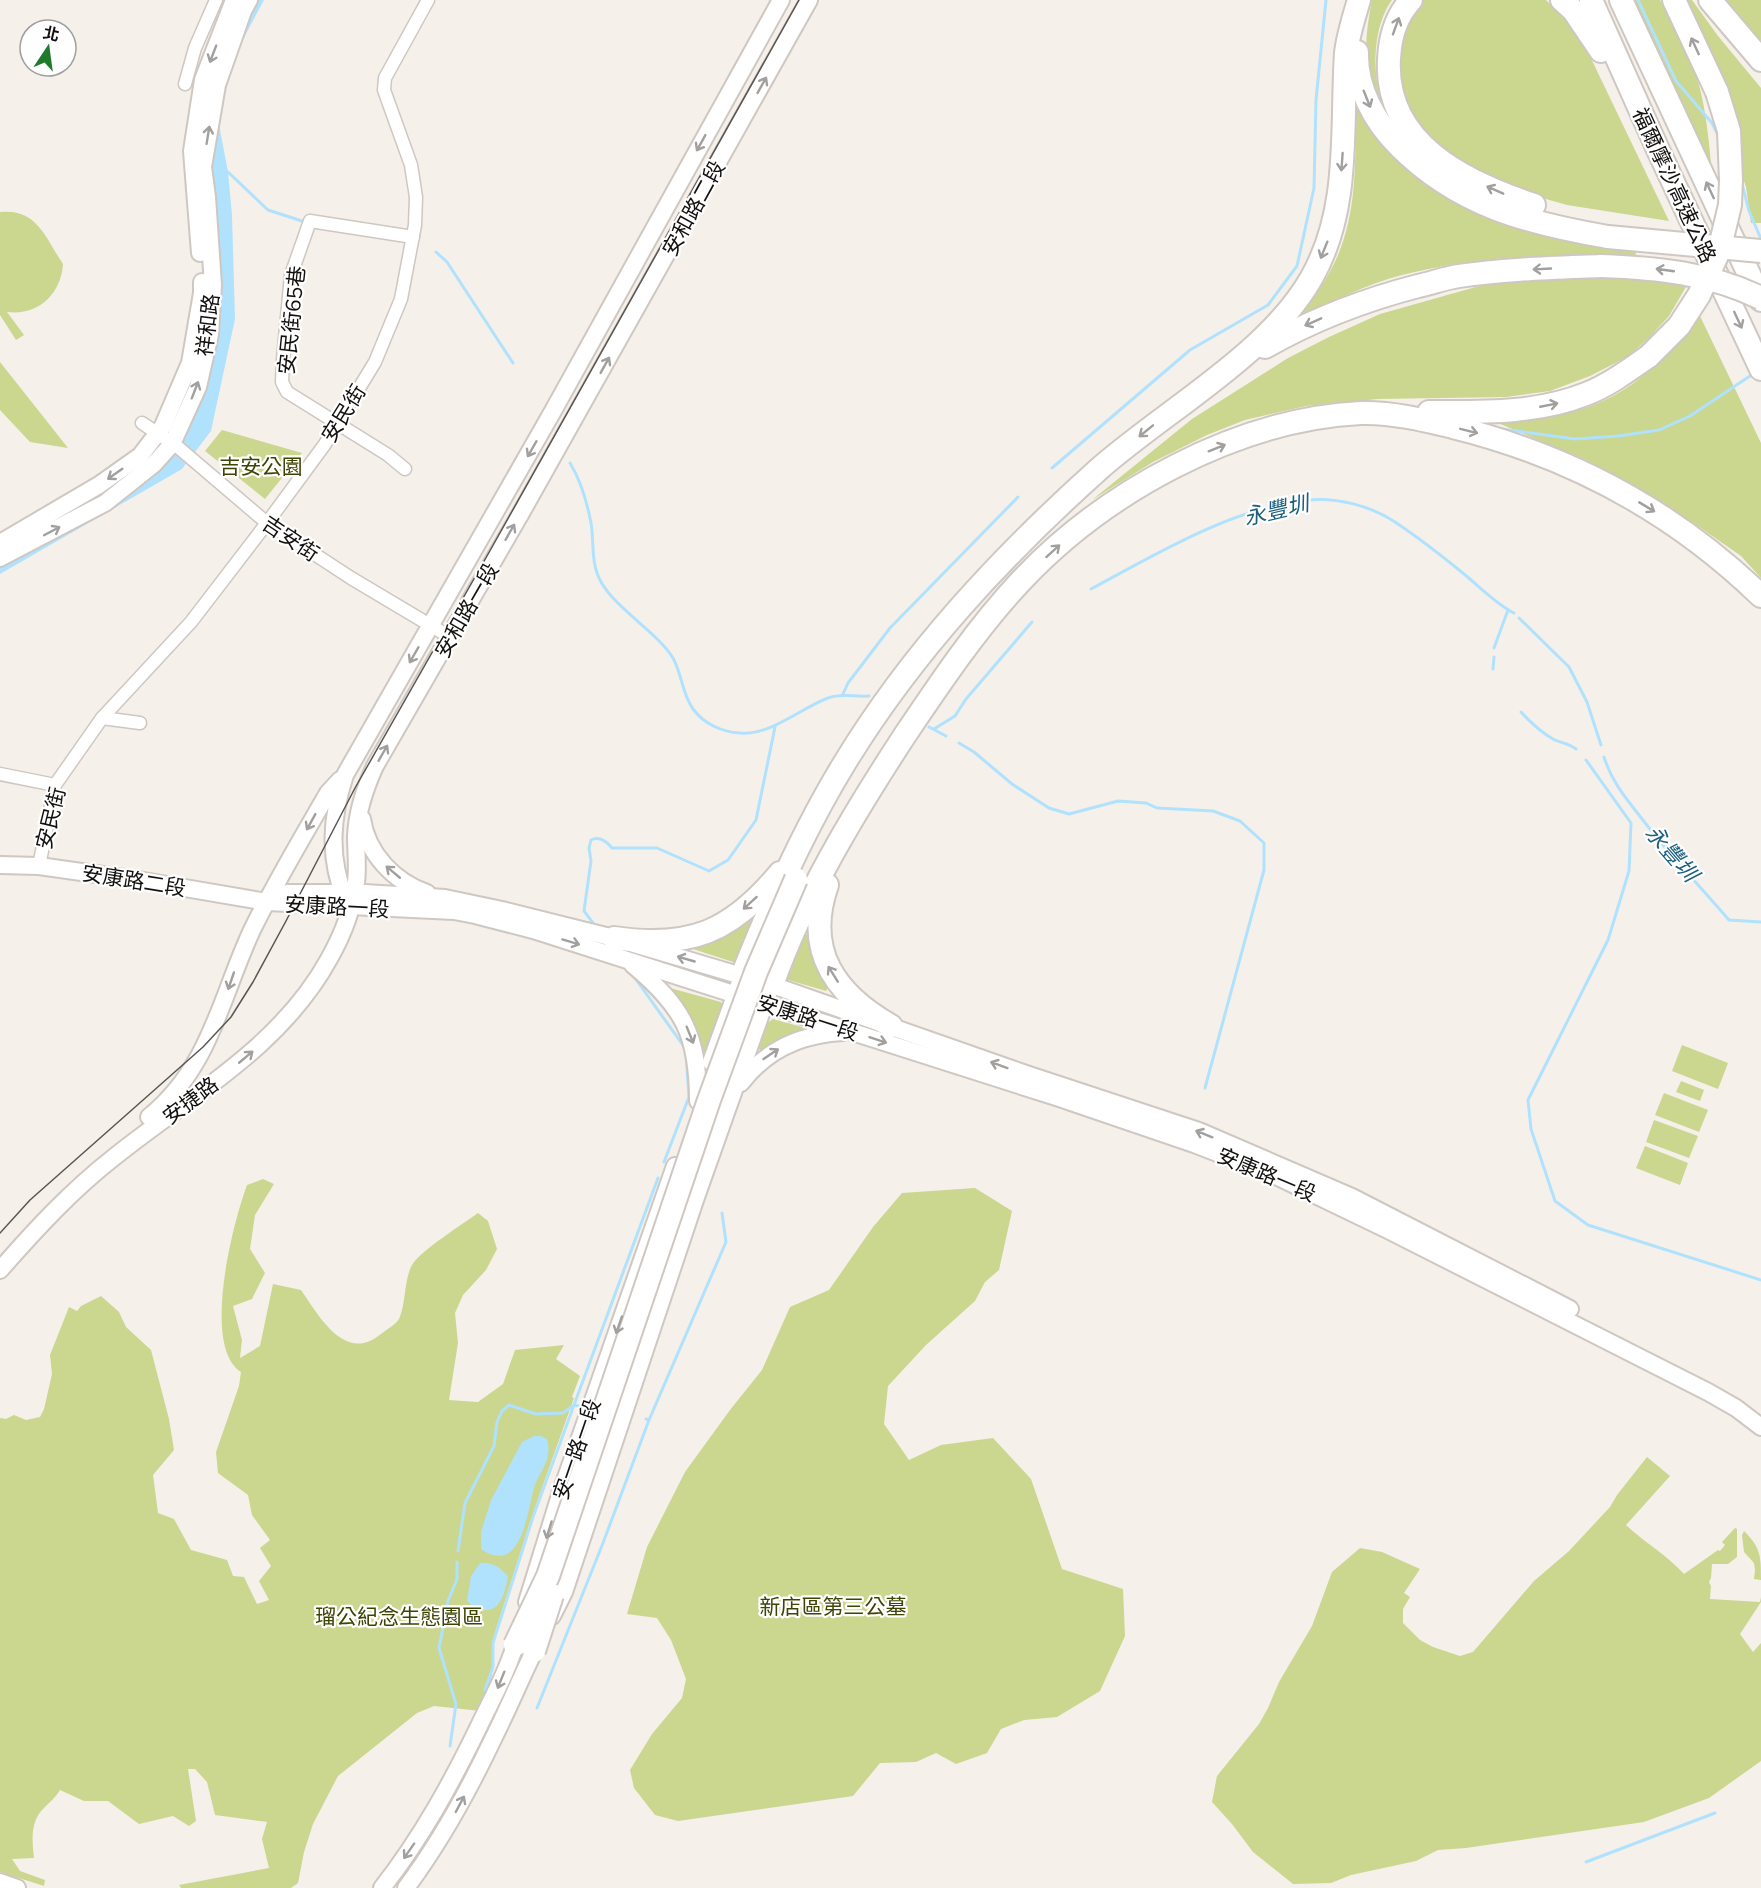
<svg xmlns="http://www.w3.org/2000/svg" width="1761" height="1888" viewBox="0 0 1761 1888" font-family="Mulish,'Noto Sans TC',sans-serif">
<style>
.green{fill:#cbd68e}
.water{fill:#b0e2fd}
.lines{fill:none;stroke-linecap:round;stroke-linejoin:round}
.stream{stroke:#b0e2fd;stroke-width:3}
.street-casing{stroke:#cec7c2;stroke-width:15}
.secondary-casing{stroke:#cec7c2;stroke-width:20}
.highway-casing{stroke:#cec7c2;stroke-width:26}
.street{stroke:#fff;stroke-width:12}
.secondary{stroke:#fff;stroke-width:16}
.highway{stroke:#fff;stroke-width:22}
.tram{stroke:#595653;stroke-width:1.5}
.highway-bridge-casing{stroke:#cec7c2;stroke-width:26;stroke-linecap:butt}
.highway-bridge{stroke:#fff;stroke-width:22}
.oneway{stroke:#a1a09f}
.labels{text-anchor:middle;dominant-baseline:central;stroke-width:4.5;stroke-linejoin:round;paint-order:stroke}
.street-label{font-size:21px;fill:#13110f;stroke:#fefefe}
.park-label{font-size:21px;fill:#3e4403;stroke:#fefefe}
.water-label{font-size:22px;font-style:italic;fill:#1b5f7d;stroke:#fefefe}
</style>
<rect width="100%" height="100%" fill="#f6f0ea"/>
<g class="green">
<path d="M 1372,0 L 1392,0 C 1378,19 1374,49 1376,72 C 1377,90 1386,108 1393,125 C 1387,116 1380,107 1376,97 C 1361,67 1366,31 1372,0 Z"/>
<polygon points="1423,0 1546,0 1566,20 1587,50 1669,221 1567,205 1514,190 1442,153 1418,129 1402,100 1396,53 1414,9"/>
<path d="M 1634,0 L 1660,0 C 1670,19 1681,38 1690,58 C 1705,94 1708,133 1712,172 Z"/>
<polygon points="1683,0 1692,0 1718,36 1761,88 1761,223 1751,223 1746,187"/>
<polygon points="1715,0 1761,0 1761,51"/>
<path d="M 1356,103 C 1365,120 1375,139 1389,153 C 1446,216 1556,238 1636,252 L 1635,259 C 1557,252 1477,256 1402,275 C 1366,284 1333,302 1300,317 C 1315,296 1331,274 1340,250 C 1358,204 1355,152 1356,103 Z"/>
<path d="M 0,212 C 37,208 45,237 63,264 C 61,295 37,316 7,312 L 24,335 L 16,340 L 0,315 Z"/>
<polygon points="1600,275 1687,285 1669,316 1648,339 1627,357 1590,376 1550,391 1506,397 1378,399 1306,406 1245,420 1207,435 1153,462 1092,500 1192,419 1288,358 1329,337 1380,314 1490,283"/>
<path d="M 1699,314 L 1761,443 L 1761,578 L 1741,556 L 1695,524 L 1617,476 L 1584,459 L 1498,423 C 1550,419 1597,412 1639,379 C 1662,362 1680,336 1699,314 Z"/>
<polygon points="0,362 68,448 30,442 0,410"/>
<polygon points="222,430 302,453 265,499 205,451"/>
<polygon points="751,916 754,918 736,963 690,948"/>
<polygon points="803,933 811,937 829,986 826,991 785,979"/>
<polygon points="670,988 721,1002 723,1006 705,1054 702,1054 670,990"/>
<polygon points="773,1019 802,1027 804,1031 761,1052 759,1049 767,1023"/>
<polygon points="1682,1045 1728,1063 1718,1089 1672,1071"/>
<polygon points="1681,1081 1704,1090 1700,1101 1676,1092"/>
<polygon points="1664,1093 1708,1110 1699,1132 1655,1115"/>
<polygon points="1654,1120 1698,1136 1689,1158 1646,1142"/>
<polygon points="1645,1146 1688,1163 1680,1185 1636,1168"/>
<path d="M 263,1179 L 274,1184 L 255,1215 L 250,1249 L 265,1273 L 252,1299 L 233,1306 L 242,1340 L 240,1358 L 260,1346 L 273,1284 L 301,1290 C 319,1316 345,1364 381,1334 C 386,1330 396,1324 399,1319 C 406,1304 404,1279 412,1265 C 420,1251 463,1224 478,1213 L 488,1221 L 497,1249 L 486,1270 L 463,1295 L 455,1313 L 458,1343 L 449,1400 L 478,1402 L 503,1384 L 515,1350 L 564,1345 L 556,1359 L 580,1376 L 572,1397 L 574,1398 L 532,1516 L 492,1642 L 492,1675 L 481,1711 L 434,1706 L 417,1713 L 338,1776 L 313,1824 L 304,1852 L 298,1883 L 291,1888 L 181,1888 L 179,1885 L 269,1868 L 262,1839 L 267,1822 L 215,1815 L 207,1782 L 195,1769 L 188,1769 L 196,1821 L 189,1826 L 173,1816 L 139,1824 L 108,1801 L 84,1801 L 60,1790 C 55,1798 51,1801 44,1808 C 30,1821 32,1840 34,1858 L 12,1859 L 20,1871 L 45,1880 L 44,1886 L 0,1872 L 0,1418 L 6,1419 L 14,1415 L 26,1420 L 40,1417 L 44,1409 L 52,1374 L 50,1355 L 69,1307 L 77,1311 L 81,1306 L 101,1296 L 119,1312 L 126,1327 L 151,1350 L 169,1419 L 174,1450 L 153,1475 L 158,1513 L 174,1519 L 191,1550 L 227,1560 L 233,1576 L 244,1577 L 257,1604 L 269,1600 L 259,1581 L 271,1566 L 260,1548 L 270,1540 L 252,1515 L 248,1495 L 218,1473 L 216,1452 L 239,1386 L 241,1372 C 201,1346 233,1223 247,1185 Z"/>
<polygon points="975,1188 1012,1211 999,1270 985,1282 975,1301 926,1345 888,1386 884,1424 909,1460 941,1445 993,1438 1031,1479 1062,1569 1123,1589 1125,1636 1100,1691 1057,1717 1024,1720 1001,1729 987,1753 956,1764 936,1753 916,1762 880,1763 853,1796 678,1821 655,1815 634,1788 630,1770 652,1734 682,1698 686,1679 671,1640 657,1618 627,1614 647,1547 685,1472 730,1410 762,1370 790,1307 829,1290 873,1227 902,1193"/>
<path d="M 1647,1457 L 1670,1476 L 1626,1525 C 1645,1543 1666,1554 1684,1574 L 1718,1550 L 1720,1551 L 1725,1545 L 1722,1542 L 1735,1528 L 1737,1529 L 1737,1557 L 1728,1564 L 1712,1564 L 1711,1578 L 1709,1582 L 1711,1586 L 1710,1599 L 1760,1602 L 1761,1597 L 1761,1602 L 1740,1634 L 1753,1652 L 1761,1643 L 1761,1761 L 1709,1798 L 1644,1822 L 1466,1848 L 1438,1850 L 1416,1861 L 1351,1875 L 1331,1883 L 1293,1884 L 1253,1852 L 1232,1824 L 1212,1802 L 1217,1776 L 1259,1724 L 1268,1708 L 1279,1682 L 1312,1626 L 1332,1572 L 1360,1548 L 1382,1552 L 1420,1569 L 1404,1593 L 1410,1597 L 1403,1609 L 1403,1623 L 1420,1640 L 1433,1647 L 1460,1656 L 1473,1652 L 1534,1581 L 1569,1551 L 1610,1507 L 1617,1495 Z"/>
<path d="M 1744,1531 C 1761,1548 1761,1556 1761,1580 L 1754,1579 L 1755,1570 L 1754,1563 L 1744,1552 L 1742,1535 Z"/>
</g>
<g class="water">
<polygon points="231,0 264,0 230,64 215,103 228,172 232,215 235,319 211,431 182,469 0,574 0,535 63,500 130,476 161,454 211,359 196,76 208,41"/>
<path d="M 534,1436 L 541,1436 L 547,1439 C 553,1461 540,1469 534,1488 C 527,1513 521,1577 481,1549 L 481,1532 L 491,1500 L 522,1442 Z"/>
<path d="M 480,1563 C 493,1562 499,1567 508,1576 C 505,1590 502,1612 484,1610 C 476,1608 473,1607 467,1601 L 471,1576 Z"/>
</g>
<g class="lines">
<g class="stream">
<polyline points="1638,0 1676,81 1712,123 1719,137"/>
<polyline points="225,172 228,172 268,210 305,222"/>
<polyline points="1741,180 1749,211 1761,239"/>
<polyline points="436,252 447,262 513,363"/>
<polyline points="1502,429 1575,439 1618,436 1659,430 1690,416 1753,374"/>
<path d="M 570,463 C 581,481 587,502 591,523 C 594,539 591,557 597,573 C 607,604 655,629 673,658 C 682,674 682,694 693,709 C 704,724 722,732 740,733 C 770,736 801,708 828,698 C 842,693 854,697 869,696"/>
<polyline points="1052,468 1190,350 1268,305 1297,266 1314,188 1316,100 1326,0"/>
<path d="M 1091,589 C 1156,554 1234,507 1308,500 C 1337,497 1371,506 1395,522 C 1419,538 1442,556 1464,574 C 1480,587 1496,604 1514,613"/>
<polyline points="1519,618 1569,667 1587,702 1601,745"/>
<polyline points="1494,648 1508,610"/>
<polyline points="1493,669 1494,657"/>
<polyline points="843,694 848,683 890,628 1018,497"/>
<path d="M 1521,712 C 1530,722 1541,732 1553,739 C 1560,743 1569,743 1576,749"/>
<polyline points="929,727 946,736"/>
<polyline points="934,729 955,716 966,699 1032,622"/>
<polyline points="959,743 974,752 1012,784 1049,808 1069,814 1118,801 1146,803 1157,808 1213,811 1240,821 1264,843 1264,870 1205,1088"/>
<path d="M 1604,757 C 1611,780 1624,796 1639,815 C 1667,852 1699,885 1729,920 L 1761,922"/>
<polyline points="1586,760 1631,823 1629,871 1608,940 1528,1100 1531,1129 1555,1201 1588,1225 1761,1280"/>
<path d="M 596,927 L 584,911 L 591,861 L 589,848 L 591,840 C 599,836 607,842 612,848 L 657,848 L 709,871 L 728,860 L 756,820 L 775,727"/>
<polyline points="635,978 685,1048"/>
<polyline points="664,1162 689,1097 686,1054"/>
<polyline points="646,1419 649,1420 726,1242 722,1213"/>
<polyline points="458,1551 465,1503 494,1446 497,1422 502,1411 509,1405 536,1414 563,1413 574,1405 658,1178"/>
<polyline points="485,1690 493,1667 493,1643 533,1517 574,1405 584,1407"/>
<polyline points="537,1708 603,1543 649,1420"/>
<polyline points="450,1746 456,1704 439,1648 448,1601 457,1579 457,1562"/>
<polyline points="1586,1862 1715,1813"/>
</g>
<g class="street-casing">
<g id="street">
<polyline points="185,84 195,48 216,0"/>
<polyline points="142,423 179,448 267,523 351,578 450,637"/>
<polyline points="405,469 388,455 287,392 282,382 283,359 291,275 310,221 413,237"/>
<polyline points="102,718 140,723"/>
<polyline points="0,774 55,785"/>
<polyline points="39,866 55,785 102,718 191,622 267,523 325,444 375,362 401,299 415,225 416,197 411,165 384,90 385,78 428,0"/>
</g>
</g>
<g class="secondary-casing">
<g id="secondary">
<polyline points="200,253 192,151 203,80 234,0"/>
<polyline points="0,543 99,485 140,456 163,426 190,363 202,293 202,282"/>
<polyline points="0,558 105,503 154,464 172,444 198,387 210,334 213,285 207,197 203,167 217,85 243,11 249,0"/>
<path d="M 362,819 C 367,853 394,882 427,893"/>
<polyline points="0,865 39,866 138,880 267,902 454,911 475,915 533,930 1056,1097 1194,1144 1274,1175 1388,1230 1708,1392 1736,1408 1761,1427"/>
<polyline points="281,895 287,893 365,893 445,898 502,910 614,938 772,985 1026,1074 1199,1131 1352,1197 1570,1309"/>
<path d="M 346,901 C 328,858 331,818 345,775 L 553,411 L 781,0"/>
<path d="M 633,965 C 684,1008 698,1035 698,1101"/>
<polyline points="711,1062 739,985"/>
<path d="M 741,1083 C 766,1050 802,1034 843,1032"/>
<path d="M 149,1117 C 211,1066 220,999 252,930 C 275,883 302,838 328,793 L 340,780"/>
<path d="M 0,1270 C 35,1230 71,1191 113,1158 C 190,1096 280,1048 329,959 C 342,936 353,908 356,882 C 358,867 356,851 356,836 C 357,812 365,788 375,766 L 521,513 L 809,0"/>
<polyline points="527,1602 561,1492 675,1166"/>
<polyline points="552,1616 564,1592 695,1200 768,994"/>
<polyline points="0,1882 17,1888"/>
<path d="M 382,1888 C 422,1837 452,1782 480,1724 C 494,1695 510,1666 518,1635"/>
<path d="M 406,1888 C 441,1841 469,1790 494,1737 C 510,1705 523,1673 539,1641"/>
</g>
</g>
<g class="highway-casing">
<g id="highway">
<path d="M 1411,0 C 1396,16 1390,38 1389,59 C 1384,144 1465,182 1534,205"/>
<polyline points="1562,0 1574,11 1601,51"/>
<polyline points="1591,0 1659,152 1761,369"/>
<polyline points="1621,0 1761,300"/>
<polyline points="1674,0 1717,92"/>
<polyline points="1710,0 1761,60"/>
<path d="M 1357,52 C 1356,88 1374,121 1399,146 C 1459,206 1527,223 1608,237"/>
<path d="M 1265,347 C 1314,319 1364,300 1418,286 C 1432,283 1445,278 1459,276 C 1506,269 1553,268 1601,266"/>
<path d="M 1429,412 C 1481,412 1536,414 1586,394 C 1609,385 1629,370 1649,356"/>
<path d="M 827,885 C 804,951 835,994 891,1026"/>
<path d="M 614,938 C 690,949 731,932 780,873"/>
<path d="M 742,976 C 771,903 803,831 844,764 C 912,652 1002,556 1099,469 C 1166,410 1269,354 1312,277 C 1351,208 1341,128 1346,53 C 1348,35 1354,17 1359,0"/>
<path d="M 772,985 C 803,897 854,813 905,735 C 940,683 977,628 1020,582 C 1104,492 1237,419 1361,413 C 1391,412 1424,420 1453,427 C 1571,456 1673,511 1761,596"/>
</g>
</g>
<use href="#street" class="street"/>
<use href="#secondary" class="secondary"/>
<use href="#highway" class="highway"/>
<polyline class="tram" points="0,1233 30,1200 203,1047 231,1017 253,982 286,921 355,788 487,556 799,0"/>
<g class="highway-bridge-casing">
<g id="highway-bridge">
<polyline points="1608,237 1761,251"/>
<path d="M 1601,266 C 1658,268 1709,273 1761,298"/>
<polyline points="1649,356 1679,326 1699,295 1719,251 1730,205 1731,180 1729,131 1717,92"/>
<polyline points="515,1645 548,1576 709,1100 756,972 796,879"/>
<polyline points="534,1651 552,1595"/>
</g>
</g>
<use href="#highway-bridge" class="highway-bridge"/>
</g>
<defs><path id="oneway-shaft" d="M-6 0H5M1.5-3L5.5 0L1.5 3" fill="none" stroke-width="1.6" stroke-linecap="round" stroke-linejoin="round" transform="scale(1.5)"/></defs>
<g class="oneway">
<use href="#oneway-shaft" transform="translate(1396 26) rotate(-70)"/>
<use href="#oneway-shaft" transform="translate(1695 46) rotate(-115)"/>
<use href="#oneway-shaft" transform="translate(213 54) rotate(111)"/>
<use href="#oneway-shaft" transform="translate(762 85) rotate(-61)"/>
<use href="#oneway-shaft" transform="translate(1367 99) rotate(68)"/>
<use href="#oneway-shaft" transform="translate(208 135) rotate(-81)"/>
<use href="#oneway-shaft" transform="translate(701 143) rotate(119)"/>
<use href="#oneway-shaft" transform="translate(1342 162) rotate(94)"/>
<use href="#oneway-shaft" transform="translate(1495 190) rotate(-156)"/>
<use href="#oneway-shaft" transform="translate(1710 190) rotate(-115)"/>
<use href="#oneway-shaft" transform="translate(1324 250) rotate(112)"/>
<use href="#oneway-shaft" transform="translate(1542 269) rotate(177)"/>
<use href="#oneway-shaft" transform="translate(1665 270) rotate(-172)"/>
<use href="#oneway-shaft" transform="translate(1738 320) rotate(65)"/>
<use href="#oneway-shaft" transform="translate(1313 322) rotate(156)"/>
<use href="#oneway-shaft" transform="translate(605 365) rotate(-61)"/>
<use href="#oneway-shaft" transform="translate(195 390) rotate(-69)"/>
<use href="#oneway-shaft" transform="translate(1549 405) rotate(-11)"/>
<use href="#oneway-shaft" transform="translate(1146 431) rotate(141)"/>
<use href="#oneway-shaft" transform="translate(1469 431) rotate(14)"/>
<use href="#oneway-shaft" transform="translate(1217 448) rotate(-22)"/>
<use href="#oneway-shaft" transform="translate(532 449) rotate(120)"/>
<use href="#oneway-shaft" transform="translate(115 474) rotate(145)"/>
<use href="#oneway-shaft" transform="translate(1647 507) rotate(31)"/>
<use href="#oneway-shaft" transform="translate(52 531) rotate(-28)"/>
<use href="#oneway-shaft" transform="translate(510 532) rotate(-60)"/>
<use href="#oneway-shaft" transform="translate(1053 551) rotate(-42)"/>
<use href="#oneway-shaft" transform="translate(414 655) rotate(120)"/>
<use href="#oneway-shaft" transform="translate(383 753) rotate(-60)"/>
<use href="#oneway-shaft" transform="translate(311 822) rotate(119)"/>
<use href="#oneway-shaft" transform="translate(393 872) rotate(-140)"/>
<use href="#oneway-shaft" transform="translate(750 903) rotate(138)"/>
<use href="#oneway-shaft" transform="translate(571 942) rotate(17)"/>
<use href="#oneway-shaft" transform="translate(686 959) rotate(-164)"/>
<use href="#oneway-shaft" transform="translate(833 974) rotate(-122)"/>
<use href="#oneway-shaft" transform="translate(231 981) rotate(109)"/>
<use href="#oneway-shaft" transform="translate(690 1035) rotate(68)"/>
<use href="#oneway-shaft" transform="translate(878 1040) rotate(18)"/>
<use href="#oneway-shaft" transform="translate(771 1054) rotate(-34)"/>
<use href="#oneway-shaft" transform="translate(246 1057) rotate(-40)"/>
<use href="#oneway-shaft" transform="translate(999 1065) rotate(-160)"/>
<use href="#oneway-shaft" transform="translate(1204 1134) rotate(-158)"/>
<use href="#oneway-shaft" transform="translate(619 1325) rotate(109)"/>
<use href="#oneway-shaft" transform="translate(549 1530) rotate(107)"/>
<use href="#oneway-shaft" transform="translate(501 1680) rotate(112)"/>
<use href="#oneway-shaft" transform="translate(460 1804) rotate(-62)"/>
<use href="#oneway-shaft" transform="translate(409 1851) rotate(125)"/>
</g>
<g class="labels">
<g class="street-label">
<text transform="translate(1675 185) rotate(65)">福爾摩沙高速公路</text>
<text transform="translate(693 208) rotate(-61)">安和路二段</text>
<text transform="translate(291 320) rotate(-84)">安民街65巷</text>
<text transform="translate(207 325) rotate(-83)">祥和路</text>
<text transform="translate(343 413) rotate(-58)">安民街</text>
<text transform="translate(291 538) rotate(34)">吉安街</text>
<text transform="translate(466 610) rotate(-60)">安和路一段</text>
<text transform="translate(50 818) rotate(-76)">安民街</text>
<text transform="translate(134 880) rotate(9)">安康路二段</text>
<text transform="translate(337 906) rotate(3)">安康路一段</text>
<text transform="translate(808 1017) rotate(18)">安康路一段</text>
<text transform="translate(190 1100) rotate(-37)">安捷路</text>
<text transform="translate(1267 1174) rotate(23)">安康路一段</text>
<text transform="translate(576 1449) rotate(-71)">安一路一段</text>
</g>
<g class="park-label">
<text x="261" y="466">吉安公園</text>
<text x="833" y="1606">新店區第三公墓</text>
<text x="399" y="1616">瑠公紀念生態園區</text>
</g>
<g class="water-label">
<text transform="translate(1276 510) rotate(-13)">永豐圳</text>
<text transform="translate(1672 853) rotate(49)">永豐圳</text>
</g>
</g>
<g transform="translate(48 48) rotate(13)"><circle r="28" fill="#fefefe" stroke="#a09f9e" stroke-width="1.5"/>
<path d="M0-4.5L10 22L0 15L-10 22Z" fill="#1f7b2b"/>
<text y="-9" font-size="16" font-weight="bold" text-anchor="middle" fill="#13110f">北</text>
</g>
</svg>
